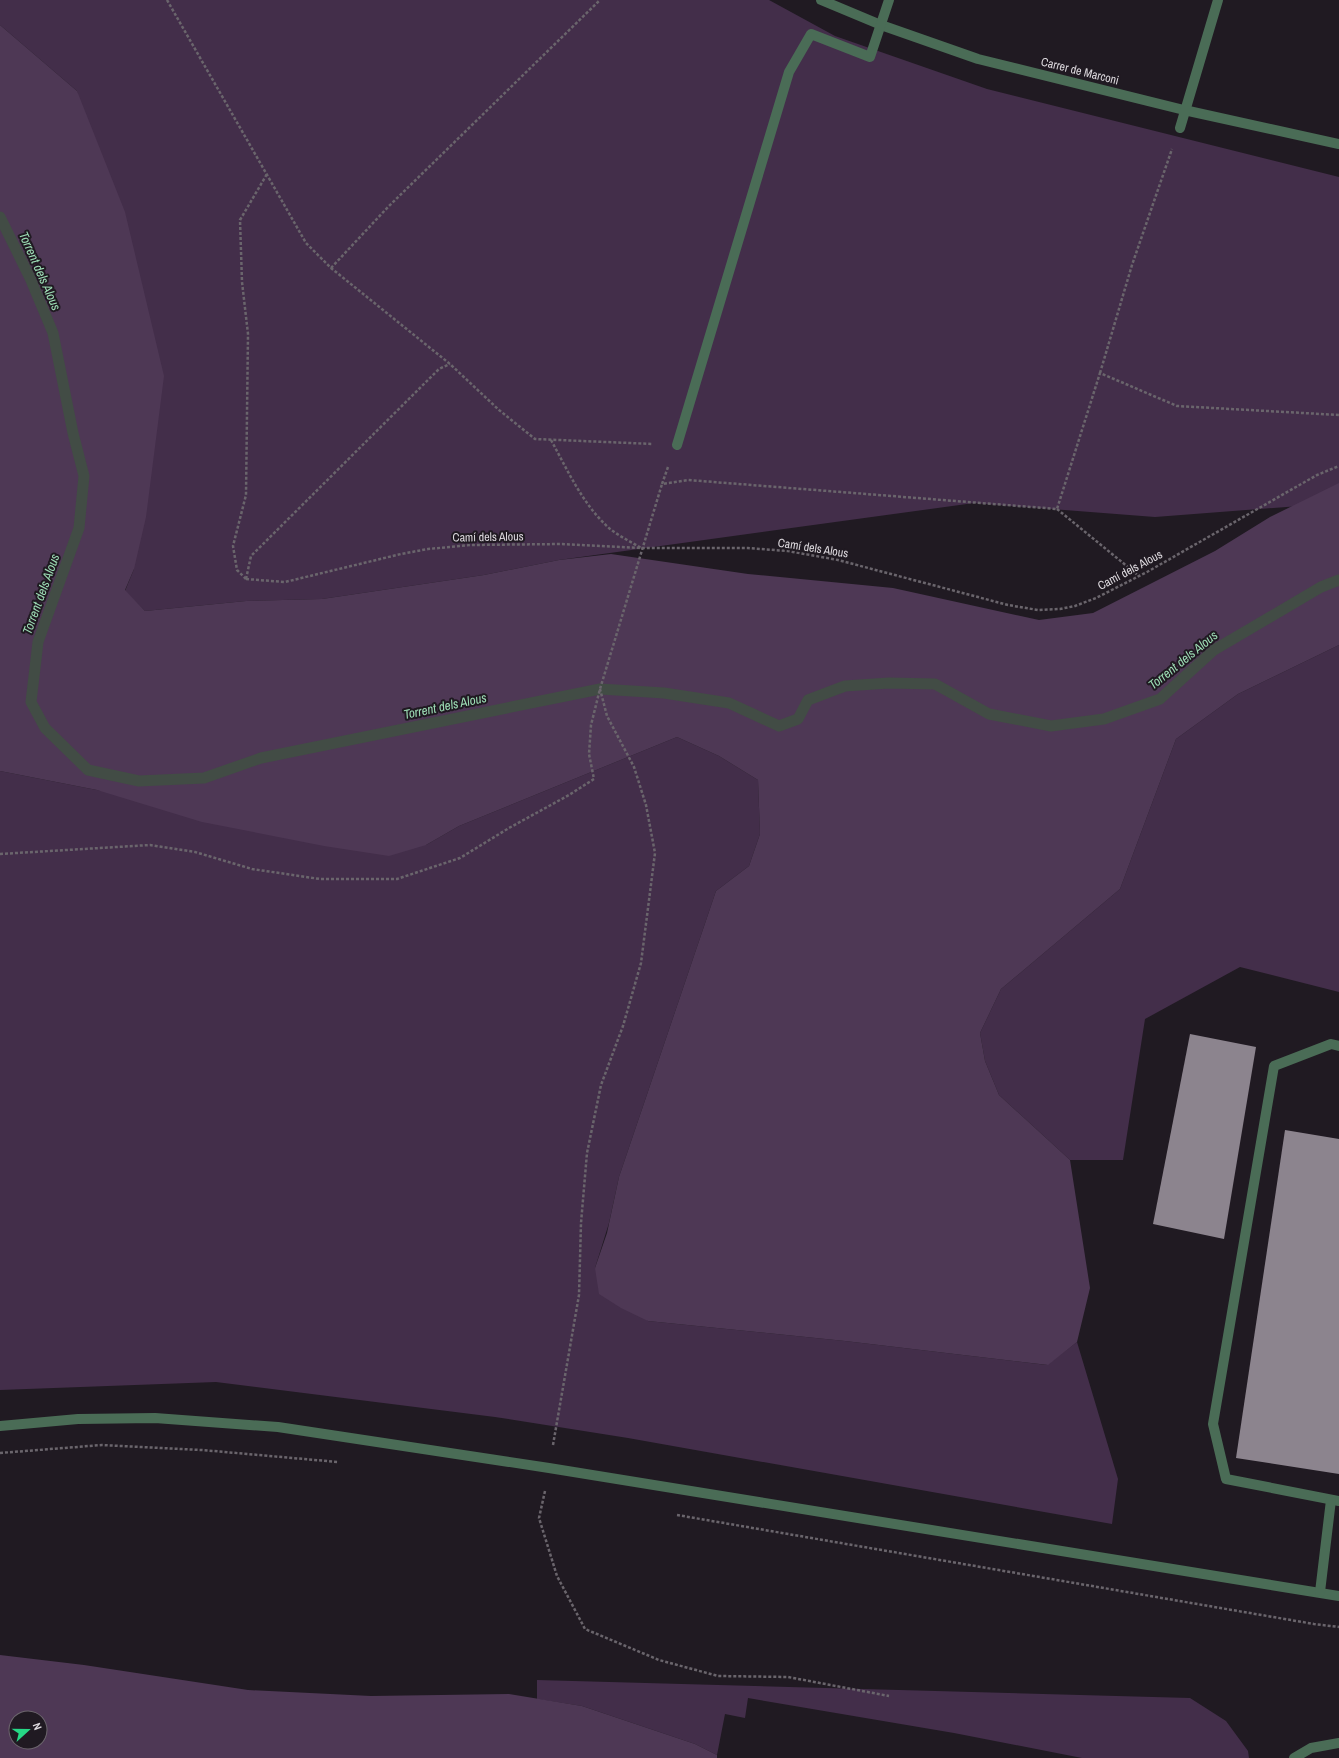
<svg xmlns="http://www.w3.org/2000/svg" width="1339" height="1758" viewBox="0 0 1339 1758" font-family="'Archivo Narrow',sans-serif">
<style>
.green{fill:#432e4a}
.forest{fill:#4e3855;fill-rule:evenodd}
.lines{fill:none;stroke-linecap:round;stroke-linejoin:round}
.stream{stroke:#424c45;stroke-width:11}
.building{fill:#8c848e}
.path{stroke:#6a656c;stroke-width:2.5;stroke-dasharray:3 2;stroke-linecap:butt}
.minor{stroke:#4a6c56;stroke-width:10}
.labels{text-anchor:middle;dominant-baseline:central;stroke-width:4;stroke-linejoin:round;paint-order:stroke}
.street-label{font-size:12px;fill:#ddd9de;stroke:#201a22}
.water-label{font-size:13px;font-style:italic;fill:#9dddb5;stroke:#201a22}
</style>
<rect width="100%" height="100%" fill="#201a22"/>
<g class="green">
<polygon points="0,0 769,0 835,36 987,89 1339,177 1339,503 1155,517 974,503 559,560 484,575 322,599 246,601 145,611 125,591 134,569 77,91 0,25"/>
<polygon points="1339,645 1339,992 1240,967 1145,1019 1123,1160 1070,1160 999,1095 985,1061 980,1033 1001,989 1120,889 1176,739 1238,694"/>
<polygon points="677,737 719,756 758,780 760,834 749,866 716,891 619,1177 609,1223 595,1268 648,1321 845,1341 1047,1365 1077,1342 1118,1479 1112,1524 628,1438 495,1417 216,1382 0,1390 0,771 97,790 426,845 459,826"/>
<polygon points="537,1680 1190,1698 1226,1721 1248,1751 1249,1758 1082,1758 954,1733 748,1698 745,1718 725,1714 717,1755 695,1744 582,1706 537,1699"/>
</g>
<g class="forest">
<polygon points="0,25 77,91 125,212 164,376 146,517 134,569 125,590 145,611 246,601 322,599 484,575 559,560 611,554 748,574 893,588 1039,620 1093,613 1215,551 1270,517 1339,483 1339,645 1238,694 1176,739 1120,889 1001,989 980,1033 985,1061 999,1095 1070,1160 1090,1288 1077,1342 1048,1365 845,1341 648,1321 621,1308 599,1294 595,1268 607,1233 619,1177 716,891 749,866 760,834 758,780 719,756 677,737 459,826 426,845 389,856 324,846 202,822 97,790 0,771"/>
<path d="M 0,1655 L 84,1665 L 248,1690 L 371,1696 L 509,1694 L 582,1706 L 695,1744 L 717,1755 L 717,1758 L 0,1758 ZM 16,1718 L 40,1718 L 40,1742 L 16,1742 Z"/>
</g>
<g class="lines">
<polyline class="stream" points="0,217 30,278 53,333 73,433 84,476 79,528 38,642 31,702 45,728 88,770 139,781 204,778 261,758 600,689 664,693 729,703 779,726 798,719 808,700 845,686 889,683 935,684 989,714 1051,726 1104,719 1160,699 1214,650 1321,587 1339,580"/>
</g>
<g class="building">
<polygon points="1190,1034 1256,1047 1224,1239 1153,1224"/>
<polygon points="1285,1130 1339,1139 1339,1474 1236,1458"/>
</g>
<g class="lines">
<g class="path">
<polyline points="167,0 306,243 331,268 450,364 499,410 535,439 653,444"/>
<polyline points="331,268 388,207 600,0"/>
<polyline points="1100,373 1132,265 1172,149"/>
<path d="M 551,440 C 568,471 583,505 610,529 C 619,536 631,542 641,548"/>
<polyline points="668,467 662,484 688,480 1057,509 1100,373 1177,406 1339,415"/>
<polyline points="1057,509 1139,576"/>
<polyline points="246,579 285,582 401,554 428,549 471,545 562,544 642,548 748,548 788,551 838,560 1008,605 1038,610 1060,609 1075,606 1096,598 1147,572 1317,475 1339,466"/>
<polyline points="246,579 237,570 233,546 246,495 248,334 242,282 240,220 267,174"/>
<polyline points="246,579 251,556 439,369 450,364"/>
<polyline points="0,854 150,845 195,852 252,869 320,879 397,879 460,858 509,828 569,795 594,779 589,754 591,725 600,689 662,484"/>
<polyline points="553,1445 579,1295 581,1223 587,1153 601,1085 623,1026 641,963 655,853 646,805 634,767 607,716 600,689"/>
<polyline points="0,1453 102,1445 202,1450 338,1462"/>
<polyline points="545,1491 539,1518 557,1576 585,1629 659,1660 718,1676 788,1677 889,1696"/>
<polyline points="677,1515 1314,1624 1339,1627"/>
</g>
<g class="minor">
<polyline points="821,0 881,25 978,59 1184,110 1339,144"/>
<polyline points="1180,128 1218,0"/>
<polyline points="677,445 789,72 811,34 870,57 889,0"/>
<polyline points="1339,1046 1331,1044 1274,1066 1213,1424 1226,1479 1339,1501"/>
<polyline points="0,1426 78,1419 155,1418 278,1427 549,1468 1339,1596"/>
<polyline points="1320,1592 1331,1500"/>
<polyline points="1294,1758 1311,1748 1339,1743"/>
</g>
</g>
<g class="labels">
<g class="street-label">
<text transform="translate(1080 71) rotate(14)">Carrer de Marconi</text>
<text transform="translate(488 537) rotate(-1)">Camí dels Alous</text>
<text transform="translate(813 548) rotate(9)">Camí dels Alous</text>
<text transform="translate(1130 570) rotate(-28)">Camí dels Alous</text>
</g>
<g class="water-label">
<text transform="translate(40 271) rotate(66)">Torrent dels Alous</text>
<text transform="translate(41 594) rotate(-70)">Torrent dels Alous</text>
<text transform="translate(1183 660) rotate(-39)">Torrent dels Alous</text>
<text transform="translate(445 706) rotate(-12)">Torrent dels Alous</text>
</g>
</g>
<g transform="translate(28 1730) rotate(69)"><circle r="19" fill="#201a22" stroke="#6c666d"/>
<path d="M0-3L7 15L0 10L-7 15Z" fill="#26d886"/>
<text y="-6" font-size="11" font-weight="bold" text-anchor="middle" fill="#ddd9de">N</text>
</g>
</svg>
